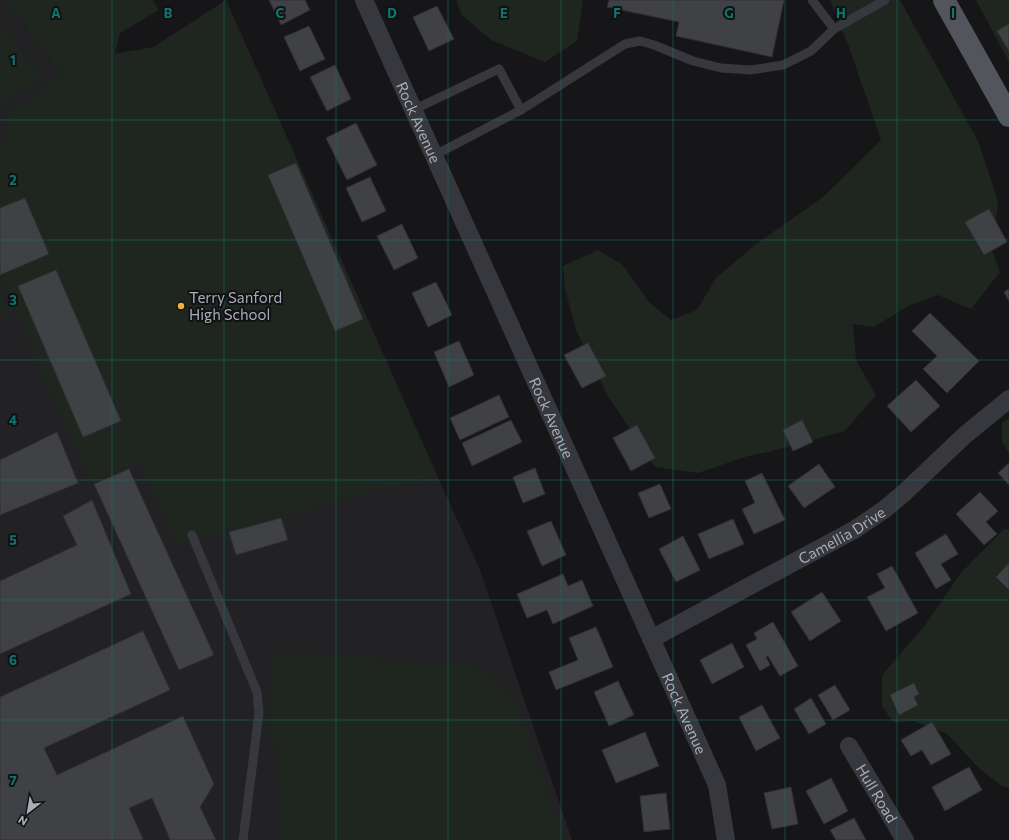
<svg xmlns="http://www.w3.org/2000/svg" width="1009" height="840" viewBox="0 0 1009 840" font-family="Commissioner,sans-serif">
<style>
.built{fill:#222225}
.green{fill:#1e261f}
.building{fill:#404145;stroke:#303034}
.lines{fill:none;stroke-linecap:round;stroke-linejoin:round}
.service{stroke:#37383d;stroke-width:9}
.minor{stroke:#37383d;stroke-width:18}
.primary{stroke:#53555c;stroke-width:22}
.grid{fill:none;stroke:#0f766e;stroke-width:1;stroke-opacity:0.55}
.poi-dot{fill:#f2b134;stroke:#111113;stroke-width:1.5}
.labels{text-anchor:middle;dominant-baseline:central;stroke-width:4;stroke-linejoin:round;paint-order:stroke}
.street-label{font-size:15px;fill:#a8adb8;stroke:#111113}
.poi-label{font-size:15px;fill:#a8adb8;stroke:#111113;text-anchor:start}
.grid-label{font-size:13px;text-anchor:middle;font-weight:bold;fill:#0f766e;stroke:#111113;stroke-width:4;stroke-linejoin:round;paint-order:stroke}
</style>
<rect width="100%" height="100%" fill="#161618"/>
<polygon class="built" points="0,0 4,0 62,75 114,54 154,47 226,0 437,475 480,570 572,840 0,840"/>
<g class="green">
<polygon points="4,0 153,0 159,10 120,33 115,54 154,47 226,0 437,475 176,545 140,462 90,482 0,278 0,152 2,150 9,112 62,75"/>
<polygon points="456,0 583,0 577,41 545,62 491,40 461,14"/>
<polygon points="830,0 900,0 979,143 998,202 992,251 1000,272 971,309 938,295 908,306 874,327 853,324 856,360 876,395 845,431 768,452 748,456 698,473 655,467 608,396 576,330 565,289 563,266 598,250 623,265 649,302 671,320 697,310 716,278 755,245 823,197 881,140 849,47"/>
<polygon points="976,0 1009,0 1009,62"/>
<polygon points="0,22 42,79 0,105"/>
<polygon points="0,293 13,313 0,321"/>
<polygon points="1009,418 1009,453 1002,442 1002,423"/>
<polygon points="1004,529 1009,530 1009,788 1002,786 981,770 946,733 913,721 894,723 882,706 882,675 926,624 960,574"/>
<polygon points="274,653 293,653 474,666 514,698 565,840 281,840 274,734 267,733"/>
</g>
<g class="building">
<polygon points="269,0 305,0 310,10 281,25"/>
<polygon points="609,0 784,0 772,57 676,36 679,22 607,7"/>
<polygon points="437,6 454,39 429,51 413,17"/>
<polygon points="1009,24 1009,51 997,31"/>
<polygon points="309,26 325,59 300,71 284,37"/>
<polygon points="335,65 351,99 327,111 310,77"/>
<polygon points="356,123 377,165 347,180 326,138"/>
<polygon points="296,163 363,319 335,331 268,175"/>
<polygon points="370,177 386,211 362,222 346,188"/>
<polygon points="25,198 49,254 0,275 0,208"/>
<polygon points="989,209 1007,242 984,255 965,222"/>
<polygon points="402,224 418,258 394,270 377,236"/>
<polygon points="56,270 121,421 83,437 18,286"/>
<polygon points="436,282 452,315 428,327 412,293"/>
<polygon points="1009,289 1009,301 1004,292"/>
<polygon points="930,313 979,361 947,393 923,369 937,356 912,331"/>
<polygon points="459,341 474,375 449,387 434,352"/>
<polygon points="588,343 606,376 582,388 564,355"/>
<polygon points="916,380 940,406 911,432 887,406"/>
<polygon points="499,395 509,417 460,440 450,418"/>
<polygon points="511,420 522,442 472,466 462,443"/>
<polygon points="802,420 813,442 793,451 783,430"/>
<polygon points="637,425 655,458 631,471 613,438"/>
<polygon points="57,432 78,483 0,515 0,460"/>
<polygon points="1009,463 1009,485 998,473"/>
<polygon points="819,464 835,487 804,508 788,486"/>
<polygon points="535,468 545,494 523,503 513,477"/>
<polygon points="129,469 214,655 179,670 94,484"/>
<polygon points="762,473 785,520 754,534 742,509 755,503 745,481"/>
<polygon points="660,484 671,509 649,518 638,493"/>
<polygon points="980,492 998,511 986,522 997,534 984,545 956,514"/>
<polygon points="92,500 131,594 0,654 0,581 77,545 63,516"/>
<polygon points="281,518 288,540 236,555 229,532"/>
<polygon points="733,519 744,544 709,559 698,534"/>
<polygon points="551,521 566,555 542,566 527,531"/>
<polygon points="946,534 958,554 941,564 951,580 936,589 915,553"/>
<polygon points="683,536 700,570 676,582 659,549"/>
<polygon points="1009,563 1009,590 996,577"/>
<polygon points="892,566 918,613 886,631 867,597 885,588 877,574"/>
<polygon points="563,574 568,586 582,580 593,606 553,624 547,610 527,618 517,594"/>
<polygon points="822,592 841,621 810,641 791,612"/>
<polygon points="773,622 798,666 780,676 768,656 766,657 770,665 760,671 746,645 757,639 754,633"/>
<polygon points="596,627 613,667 556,690 549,672 578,660 569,638"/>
<polygon points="143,631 170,690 44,748 57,775 183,716 214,784 200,807 216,840 169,840 170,839 152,798 129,808 143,839 141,840 0,840 0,697"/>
<polygon points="732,643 744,667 712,684 700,660"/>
<polygon points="618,681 634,715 609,726 594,692"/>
<polygon points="914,683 919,694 914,697 918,705 899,715 890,695"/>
<polygon points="835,685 850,710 833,720 818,695"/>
<polygon points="811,698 826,724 809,734 794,709"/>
<polygon points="762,705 780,738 756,751 739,717"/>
<polygon points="932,722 951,754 931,765 922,750 911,756 901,740"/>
<polygon points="645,732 659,766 616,783 602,750"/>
<polygon points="969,767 982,790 945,811 932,787"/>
<polygon points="831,778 848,811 824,824 806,791"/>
<polygon points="791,787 798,824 772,829 764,793"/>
<polygon points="666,793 670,829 644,832 640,796"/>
<polygon points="854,818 866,840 836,840 830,830"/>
</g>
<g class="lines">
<g class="service">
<polyline points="812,0 834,29"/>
<polyline points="413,110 499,69 521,110"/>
<polyline points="433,156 521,110 625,44 640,41 654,45 693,61 721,68 751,70 783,65 811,51 834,29 885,0"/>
<polyline points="192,535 257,692 259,713 243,840"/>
</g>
<g class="minor">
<path id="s1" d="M 364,0 L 717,785 L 726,840"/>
<path id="s2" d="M 651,639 L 854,530 L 885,509 L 904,493 L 965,435 L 1009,399"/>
<path id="s3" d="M 849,746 L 905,840"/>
</g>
<polyline class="primary" points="944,0 1009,116"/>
</g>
<path class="grid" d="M 112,0 L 112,840M 224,0 L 224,840M 336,0 L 336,840M 448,0 L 448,840M 561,0 L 561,840M 673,0 L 673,840M 785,0 L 785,840M 897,0 L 897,840M 0,120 L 1009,120M 0,240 L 1009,240M 0,360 L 1009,360M 0,480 L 1009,480M 0,600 L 1009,600M 0,720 L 1009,720"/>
<circle class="poi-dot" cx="181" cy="306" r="4"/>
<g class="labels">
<g class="street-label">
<text stroke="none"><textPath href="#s1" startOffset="134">Rock Avenue</textPath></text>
<text stroke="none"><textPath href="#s1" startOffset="458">Rock Avenue</textPath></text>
<text stroke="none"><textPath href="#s2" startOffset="217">Camellia Drive</textPath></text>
<text stroke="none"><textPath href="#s1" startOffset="782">Rock Avenue</textPath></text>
<text stroke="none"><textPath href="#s3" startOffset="55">Hull Road</textPath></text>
</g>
<g class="poi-label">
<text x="189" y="297">Terry Sanford<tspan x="189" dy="17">High School</tspan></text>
</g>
</g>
<g class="grid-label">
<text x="56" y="18">A</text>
<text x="168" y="18">B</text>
<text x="280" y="18">C</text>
<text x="392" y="18">D</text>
<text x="504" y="18">E</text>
<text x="617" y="18">F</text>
<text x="729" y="18">G</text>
<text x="841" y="18">H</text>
<text x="953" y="18">I</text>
<text x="13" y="65">1</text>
<text x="13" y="185">2</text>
<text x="13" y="305">3</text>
<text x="13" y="425">4</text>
<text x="13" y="545">5</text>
<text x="13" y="665">6</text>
<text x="13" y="785">7</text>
</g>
<g transform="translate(28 812) rotate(211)" stroke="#111113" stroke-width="3" paint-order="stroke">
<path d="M0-3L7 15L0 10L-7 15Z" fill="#a8adb8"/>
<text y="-6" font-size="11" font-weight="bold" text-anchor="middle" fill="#a8adb8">N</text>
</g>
</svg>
